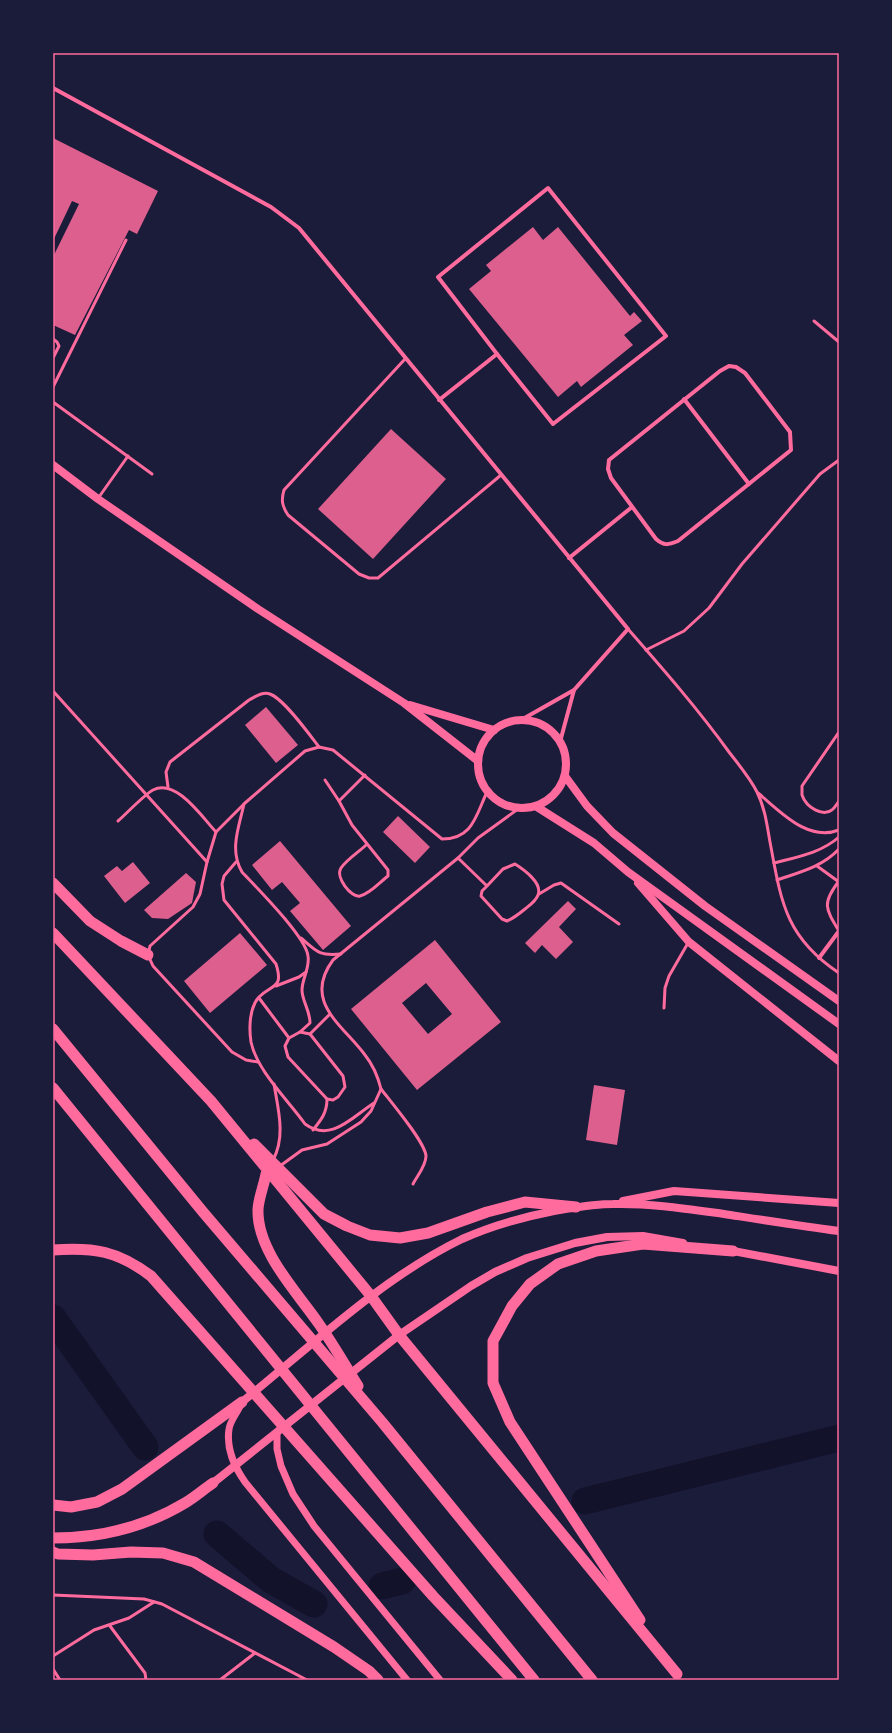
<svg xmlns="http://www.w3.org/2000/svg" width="892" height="1733" viewBox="0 0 892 1733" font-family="'PT Sans Narrow',sans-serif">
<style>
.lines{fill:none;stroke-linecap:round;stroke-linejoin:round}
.river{stroke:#12122b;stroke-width:27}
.building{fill:#dd5f8e;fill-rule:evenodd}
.service{stroke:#ff6b9d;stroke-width:3}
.minor{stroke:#ff6b9d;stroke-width:4}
.tertiary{stroke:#ff6b9d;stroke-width:7}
.secondary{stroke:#ff6b9d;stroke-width:8}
.trunk{stroke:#ff6b9d;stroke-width:11}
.neatline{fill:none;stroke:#ff6b9d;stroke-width:1.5}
</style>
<rect width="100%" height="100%" fill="#1b1b3a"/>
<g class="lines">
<g class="river">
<polyline points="53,1318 145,1447"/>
<polyline points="585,1501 839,1438"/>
<polyline points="217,1534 271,1580 314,1604"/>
<polyline points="382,1586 402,1581"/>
</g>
</g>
<g class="building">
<polygon points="53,138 158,191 137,234 129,230 75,335 53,325 53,257 79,204 72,201 53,241"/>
<polygon points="533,227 543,240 558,227 630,316 634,312 642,321 624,335 633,345 581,387 577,381 558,397 469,289 491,271 486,265"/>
<polygon points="391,429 446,479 373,559 318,509"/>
<polygon points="266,707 298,745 276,763 245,725"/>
<polygon points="398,816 430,847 415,863 383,832"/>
<polygon points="280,841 351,926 323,950 290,911 300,903 282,882 272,890 252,865"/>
<polygon points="133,862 150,883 125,903 104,876 117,866 122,871"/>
<polygon points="186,873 196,882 192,903 168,919 152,918 144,910"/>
<polygon points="568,901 576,909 559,927 573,942 556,959 542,945 535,953 525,943"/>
<polygon points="240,933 267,965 210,1013 184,981"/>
<path d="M 435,940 L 501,1022 L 417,1090 L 351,1009 ZM 426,983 L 452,1014 L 428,1034 L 402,1003 Z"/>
<polygon points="594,1085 625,1090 617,1145 586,1140"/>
</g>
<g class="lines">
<g class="service">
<polyline points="814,321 839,342"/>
<polyline points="53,339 57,342 59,346 53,358"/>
<path d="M 405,359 L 284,490 C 281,500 282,506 288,515 L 359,574 L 369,578 L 378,578 L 501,475"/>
<polyline points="53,387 126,240"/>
<polyline points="53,402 152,474"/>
<polyline points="99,497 128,456"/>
<path d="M 628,629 C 663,669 698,709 729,752 C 739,765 750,778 757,792 C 765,808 767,825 770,842 C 781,901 785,937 839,973"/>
<polyline points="646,650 684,631 709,608 742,564 820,474 839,460"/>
<polyline points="53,691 207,862"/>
<path d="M 839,732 L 802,786 C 802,789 802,792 802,795 C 806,807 823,818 833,809 C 835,807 837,804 839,801"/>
<path d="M 325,780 L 339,801 L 352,825 L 388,870 L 388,876 C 380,882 370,894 360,896 C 351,898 335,877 341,868 C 347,859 359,852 366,845"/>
<path d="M 168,787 L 166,772 L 170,762 L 249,700 C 255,697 263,691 270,694 C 284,699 309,734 319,747"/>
<path d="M 758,793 C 780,811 807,842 839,830"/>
<polyline points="339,801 365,775"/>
<path d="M 244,804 C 239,827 229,850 242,872 C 257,888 306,937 308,956 C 310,968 302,979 302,990 C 302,1001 310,1010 310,1023 L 300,1032"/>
<path d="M 118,821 C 126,814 145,794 153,790 C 176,778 202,817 216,832"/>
<path d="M 458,858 L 487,886 L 482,891 L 481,896 L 502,919 L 507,921 C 514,918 519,914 525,909 C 530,905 536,901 538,895 C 543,883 523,869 515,864 L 503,869 L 487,886"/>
<path d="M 236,862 L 224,876 L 222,884 L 224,900 L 276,964 C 284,989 272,984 259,997 C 249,1008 249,1029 251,1042 C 257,1071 288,1100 305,1124 C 331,1143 352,1117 374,1103"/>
<path d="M 774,863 C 797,857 821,853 839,837"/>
<polyline points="817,866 839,882"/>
<path d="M 777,880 C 800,872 822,867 839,849"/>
<polyline points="539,894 554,885 561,883 619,924"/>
<path d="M 839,931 C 825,908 822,903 839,881"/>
<path d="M 301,938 C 317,952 319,956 341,954"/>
<polyline points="276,986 299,977 306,972"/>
<polyline points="259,998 289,1038"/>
<polyline points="664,1008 665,988 669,976 688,943"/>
<polyline points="310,1034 343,1076 345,1087 338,1097 333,1100 327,1099"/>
<path d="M 258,1062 L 246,1060 L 232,1052 L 153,966 L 148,955 L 150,946 L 193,907 L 200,894 L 207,862 L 216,832 L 245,803 L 305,751 L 319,747 L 333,750 L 442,839 C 473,839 476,815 487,792"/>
<path d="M 381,1089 C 391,1102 425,1142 426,1156 C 426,1166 417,1176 413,1184"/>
<path d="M 313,1130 C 321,1120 327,1113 327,1099 L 288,1057 L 285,1046 L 289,1038 L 300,1032 L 310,1034 L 329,1015"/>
<path d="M 273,1160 C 286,1136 278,1109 274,1084"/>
<path d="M 280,1166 L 302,1150 L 327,1144 L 361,1122 L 371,1111 L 381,1089 C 378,1077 373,1065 365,1055 C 343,1025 302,1002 333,960 L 458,858 L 478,838 L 518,809"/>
<polyline points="53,1595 144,1599 162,1604 307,1680"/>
<polyline points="110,1626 145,1673 146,1680"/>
<polyline points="53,1656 94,1630 129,1618 154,1602"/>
<polyline points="53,1669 60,1680"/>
<polyline points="220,1680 255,1653"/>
</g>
<g class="minor">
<polyline points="53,88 271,207 299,228 628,629 574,690 521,720"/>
<polygon points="548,188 666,336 553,424 497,354 438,277"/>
<path d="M 729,366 L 736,367 L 745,373 L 790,432 L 791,450 L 678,541 C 668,545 664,546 656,539 L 611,478 L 608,469 L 609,460 L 720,371 Z"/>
<polyline points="684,399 749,484"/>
<polyline points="439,400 497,354"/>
<polyline points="569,558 632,507"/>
<polyline points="560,742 574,690"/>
<polyline points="819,958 839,931"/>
</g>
<g class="tertiary">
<path d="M 240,1406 C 237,1413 230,1421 229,1429 C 226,1449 234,1466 245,1482 L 407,1680"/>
<polyline points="277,1432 277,1449 281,1466 293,1494 314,1526 440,1680"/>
</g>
<g class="secondary">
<polyline points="53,465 98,499 258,609 404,703 478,761"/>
<polyline points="410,705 494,730"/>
<circle cx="522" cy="764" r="44"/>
<polyline points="565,776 587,806 613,833 705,906 839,1001"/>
<polyline points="537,807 594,843 628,872 839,1024"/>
<polyline points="638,883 689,942 839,1061"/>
<polyline points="623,1201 674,1191 839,1203"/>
<polyline points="728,1250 839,1271"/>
<path d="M 242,1402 C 311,1346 382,1278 462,1239 C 491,1226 523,1217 554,1211 C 573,1208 593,1204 613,1204 C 650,1203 688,1209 724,1214 C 763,1220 801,1226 839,1231"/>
<polyline points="213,1483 399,1335 471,1286 495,1272 527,1258 575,1243 607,1237 643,1236 683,1243"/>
</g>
<g class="trunk">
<polyline points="53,883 90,921 121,941 148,955"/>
<polyline points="53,933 211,1101 371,1296 399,1335 677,1674"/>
<polyline points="53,1029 203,1212 382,1422 592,1680"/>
<polyline points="53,1088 534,1680"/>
<polyline points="254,1144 324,1214 347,1226 370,1235 400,1238 428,1233 487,1212 525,1202 576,1207"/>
<path d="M 266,1174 C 264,1185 258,1200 258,1210 C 257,1251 297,1292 319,1324 C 333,1344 345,1365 358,1386"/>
<path d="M 53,1250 C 94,1247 118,1251 151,1276 L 433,1596 L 512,1680"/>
<polyline points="53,1505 71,1507 97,1502 122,1489 242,1402"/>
<path d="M 53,1538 C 100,1538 145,1527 185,1503 C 195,1497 204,1489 213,1483"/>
<polyline points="53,1552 58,1554 93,1555 131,1552 163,1553 194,1562 334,1647 369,1671 378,1680"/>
<polyline points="640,1620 510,1422 493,1383 493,1341 512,1306 530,1284 558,1264 596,1251 643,1244 733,1251"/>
</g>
</g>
<rect width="892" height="1733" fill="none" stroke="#1b1b3a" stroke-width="108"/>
<rect x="54" y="54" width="784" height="1625" class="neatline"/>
</svg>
